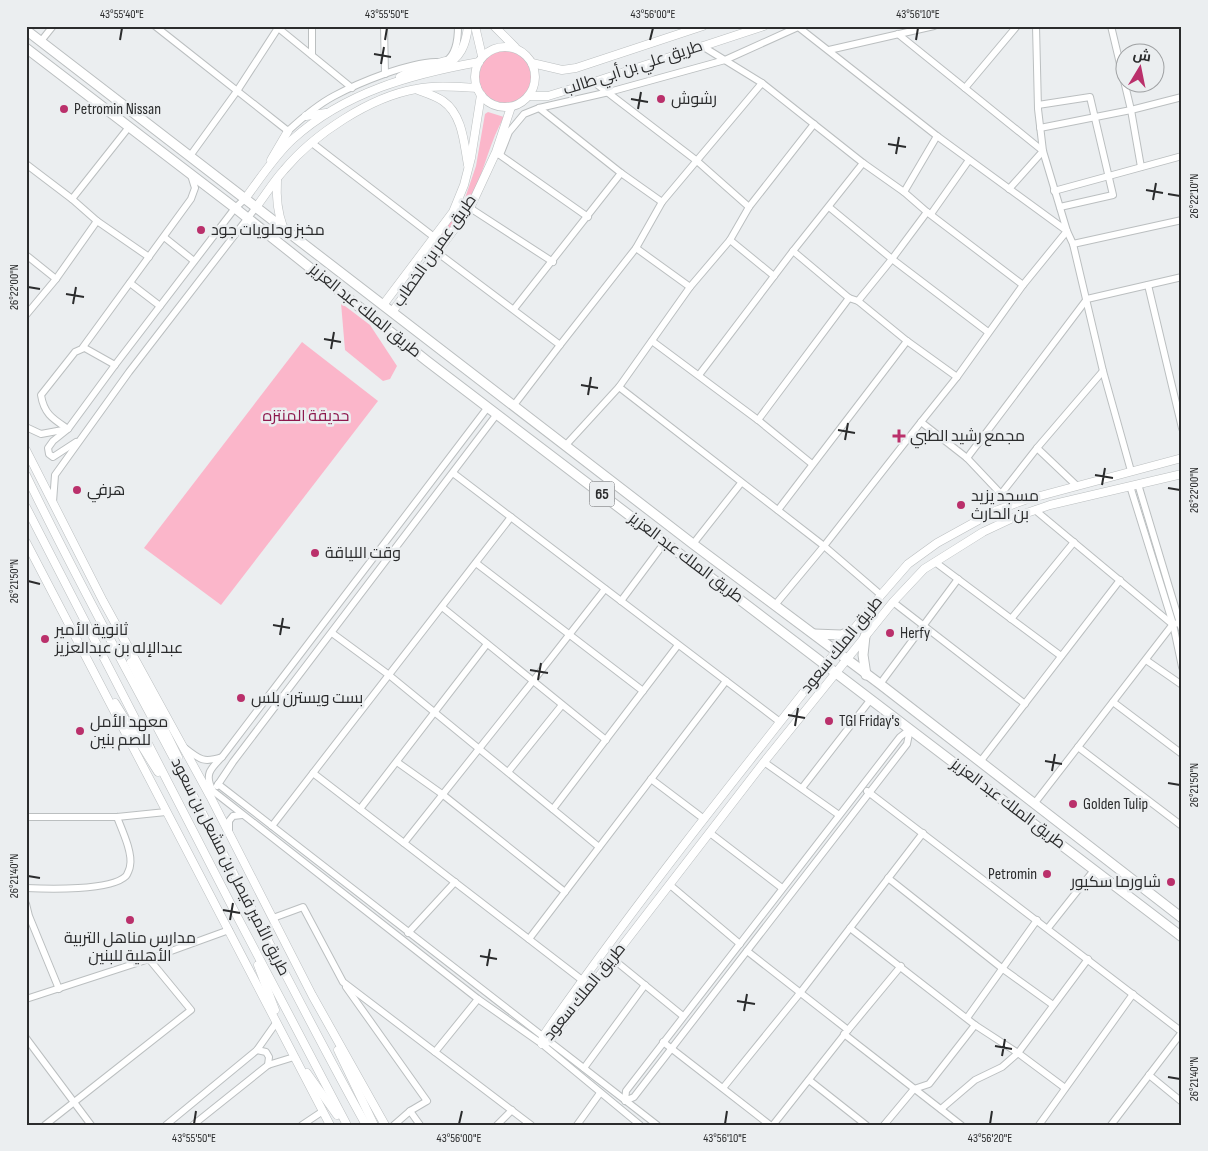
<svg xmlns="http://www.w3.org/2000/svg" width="1208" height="1151" viewBox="0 0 1208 1151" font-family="'Sofia Sans Condensed',Cairo,sans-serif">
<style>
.green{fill:#fbb6ca}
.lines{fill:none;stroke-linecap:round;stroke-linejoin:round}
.minor-casing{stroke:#bbbfc0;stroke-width:8}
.major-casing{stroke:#bbbfc0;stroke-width:9}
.highway-casing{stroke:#bbbfc0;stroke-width:11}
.minor{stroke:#fff;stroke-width:6}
.major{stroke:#fff;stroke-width:8}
.highway{stroke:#fff;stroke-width:9}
.ticks{fill:none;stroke:#2b2c2d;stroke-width:2}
.poi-dot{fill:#ba306b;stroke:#ebeef0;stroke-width:2}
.labels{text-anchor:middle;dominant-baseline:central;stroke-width:5;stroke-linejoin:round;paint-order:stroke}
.shield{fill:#ebeef0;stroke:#656668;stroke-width:1}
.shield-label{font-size:15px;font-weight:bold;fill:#2b2c2d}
.street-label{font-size:16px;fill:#2b2c2d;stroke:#ebeef0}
.poi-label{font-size:16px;fill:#2b2c2d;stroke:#ebeef0;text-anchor:start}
.park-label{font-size:16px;fill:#8d184d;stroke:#ebeef0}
.neatline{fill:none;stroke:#2b2c2d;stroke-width:2}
.ticks-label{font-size:12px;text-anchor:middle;fill:#2b2c2d}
</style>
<rect width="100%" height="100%" fill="#ebeef0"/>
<g class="green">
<circle cx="505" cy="77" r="26"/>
<path d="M 488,112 L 504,117 C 490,141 485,168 474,192 C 464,215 444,239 428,259 L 426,257 L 463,204 L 476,166 L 485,114 Z"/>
<polygon points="341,303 370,325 397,366 390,379 383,381 345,350"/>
<polygon points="302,342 378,401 221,605 144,548"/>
</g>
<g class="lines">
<g class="minor-casing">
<g id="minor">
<path d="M 155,26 L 288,131 C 302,118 317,105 334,96 C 360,82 407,63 436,62"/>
<polyline points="384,26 385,74"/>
<polyline points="1036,26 1038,109 1043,151 1067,231 1073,244 1103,371 1131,471"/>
<polyline points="1111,26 1131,110 1141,167"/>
<polyline points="277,27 352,88"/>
<polyline points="898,34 1043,151 1009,189"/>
<polyline points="41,41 53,26"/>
<polyline points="702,46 762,83 863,163 904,192 927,212 1023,285"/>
<polyline points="829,50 934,26"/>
<polyline points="312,55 312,26"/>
<path d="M 446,61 C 457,54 458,38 458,26"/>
<polyline points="594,82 697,161 749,207"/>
<polyline points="965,88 1017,26"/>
<polyline points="1038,105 1090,97 1113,195 1060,207"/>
<polyline points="539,108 621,173 662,202"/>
<polyline points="1040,128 1131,110 1182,97"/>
<polyline points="312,143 434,237"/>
<polyline points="497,153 588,217"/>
<polyline points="500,155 509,132 524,114 539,108 609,92 725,60 798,27"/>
<polyline points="190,156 237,91 278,28"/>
<polyline points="26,164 72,199"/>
<polyline points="1054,191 1182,156"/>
<polyline points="904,192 937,136"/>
<polyline points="829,207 892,259 988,332"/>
<polyline points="470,208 553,262"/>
<polyline points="931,214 969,160"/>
<polyline points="97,221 149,257"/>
<polyline points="164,237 194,261"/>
<polyline points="730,240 774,276"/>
<polyline points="1073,244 1182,220"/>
<polyline points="636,248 690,287"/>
<polyline points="793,251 849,298 858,301 907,341 957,377"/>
<polyline points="438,253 560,345 636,248 662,202 762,83"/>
<polyline points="26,255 56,279"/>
<polyline points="130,283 160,306"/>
<polyline points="1148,285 1182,428"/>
<polyline points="858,301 892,259 927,212"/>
<polyline points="514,309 621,173"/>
<polyline points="26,315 56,279 97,221 72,199 129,127"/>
<polyline points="652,341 758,420 812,464"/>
<polyline points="115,365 83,347 191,199 195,188 191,175"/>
<polyline points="699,375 793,251 863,163"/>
<polyline points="619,387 824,546 881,595"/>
<polyline points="514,405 560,345"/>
<polyline points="758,420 849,298"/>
<polyline points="921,422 967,458 1001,494 1014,504"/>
<polyline points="26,427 41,434 68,429 115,365 235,208 245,199"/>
<path d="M 76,442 L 53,457 L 49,454 L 48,448 L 53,441 L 68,429 C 53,419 44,414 41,395 L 75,352 L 84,348"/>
<polyline points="565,446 619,387 690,287 730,240 749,207 814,124"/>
<polyline points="1037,448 1077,486"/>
<polyline points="967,458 1087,299 1182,277"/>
<polyline points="453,473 780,722"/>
<polyline points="1138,484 1182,630"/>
<polyline points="1130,486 1173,624 1182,667"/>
<polyline points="1001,494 1037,448 1103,371"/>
<polyline points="53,502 55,475 129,372 257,206"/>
<polyline points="778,510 907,341"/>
<polyline points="1035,510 1172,624"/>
<polyline points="693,544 741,483"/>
<polyline points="935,562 1061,656"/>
<polyline points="476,563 643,691"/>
<polyline points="621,601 665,542"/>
<polyline points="893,602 1025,704"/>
<polyline points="775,605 824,546 921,422 957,377 1023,285 1067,231 937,136 797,26"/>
<polyline points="442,607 606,740"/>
<polyline points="1011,619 1074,542"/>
<polyline points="332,633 389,675 599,847"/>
<polyline points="1146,660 1182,685"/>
<polyline points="880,684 958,579"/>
<polyline points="1113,702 1182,754"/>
<polygon points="910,729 907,744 634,1097 625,1101 626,1091 900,737"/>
<polyline points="1078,747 1182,826"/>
<path d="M 185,748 C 200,760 204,763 222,757 L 488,407"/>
<path d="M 222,757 C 210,769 204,775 213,791 L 478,999 L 542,1044 L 640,1125"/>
<polyline points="397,762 442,794 565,892"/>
<polyline points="764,762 839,815"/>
<polyline points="980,762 1120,580"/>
<polyline points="508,772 562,705"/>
<polyline points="313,773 582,980"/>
<polyline points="651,779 704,819"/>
<polyline points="218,784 657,1125"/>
<polyline points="217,786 233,762 497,414"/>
<polyline points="802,788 871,699"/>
<polyline points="867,791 1182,1032"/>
<polyline points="1034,804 1173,624 1180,623"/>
<polyline points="360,809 487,644"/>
<polyline points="553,809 678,645"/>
<polyline points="26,817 117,817 166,812"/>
<polyline points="272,826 511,517"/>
<polyline points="229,830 229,821 233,816 242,815"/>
<polyline points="710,833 782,888"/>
<polyline points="404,843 533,681 605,589"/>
<polyline points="888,878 1003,969 1053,1005"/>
<polyline points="670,885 740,944"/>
<path d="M 26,888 C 47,889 111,891 126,876 C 127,875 130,868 130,866 C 133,853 122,830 117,817"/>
<polyline points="26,904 29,916 59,989"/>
<polyline points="273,918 303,907 343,982 531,1125"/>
<polyline points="850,928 975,1025 1018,1053 1065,1088"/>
<polyline points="1048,928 1094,870"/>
<polyline points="408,933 455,882"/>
<polyline points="529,939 726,681"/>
<polyline points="747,951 848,1030"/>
<polyline points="613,959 683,1016"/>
<polyline points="346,987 427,1101 410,1111"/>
<polyline points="26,999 149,959 229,930"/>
<polyline points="967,1018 1037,920"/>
<polyline points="844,1034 961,1125"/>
<polyline points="26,1038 91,1125"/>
<polyline points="663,1042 770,1125"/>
<polyline points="257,1050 266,1052 269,1057 268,1065"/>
<polyline points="435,1052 478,999"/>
<polyline points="584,1068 645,985"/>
<polyline points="1149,1075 1182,1102"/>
<polyline points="809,1080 866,1125"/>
<polyline points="723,1088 800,993 923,833"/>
<polyline points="941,1109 975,1080 1002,1067 1018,1053 1088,959"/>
<polyline points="45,1125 191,1010 149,959"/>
<polyline points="166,1125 257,1050 276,1023"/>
<polyline points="193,1125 268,1065 294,1057"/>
<polyline points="302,1125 323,1111"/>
<polyline points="394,1125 410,1111 420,1125"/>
<polyline points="497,1125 512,1110"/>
<polyline points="577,1125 600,1093"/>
<polyline points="773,1125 848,1030 901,966"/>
<polyline points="884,1125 914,1089 929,1084 975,1025"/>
<polyline points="1039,1125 1133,994"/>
<polyline points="1111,1125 1182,1032"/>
</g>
</g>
<g class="major-casing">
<g id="major">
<polyline points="475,26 482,56"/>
<polyline points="494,26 515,47"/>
<circle cx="505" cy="77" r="30"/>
<polyline points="532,63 562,70 576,68 703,26"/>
<path d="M 443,66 C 461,59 466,44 468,26"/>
<polyline points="400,77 411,71 445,61"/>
<path d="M 418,90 C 426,93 436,96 443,101 C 463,115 464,144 468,165"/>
<polyline points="530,96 548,96 594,82 764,26"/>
<polyline points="306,116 326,113"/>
<polyline points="271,160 288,131"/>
<path d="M 277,180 C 276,197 277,211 283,227"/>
<path d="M 245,199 C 259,180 276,154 293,139 C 345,92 412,74 479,62"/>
<path d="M 257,206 C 266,194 274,181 284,170 C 314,134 370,97 416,89 C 436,85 457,87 477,88"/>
<polyline points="383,305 453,212 464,185 471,158 481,95"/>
<polyline points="392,312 470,208 496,152 511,107"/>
<polyline points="26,450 103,601 210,796 312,995 385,1125"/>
<path d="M 26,475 C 78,583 137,688 192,793 C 250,904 305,1016 366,1125"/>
<polyline points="26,507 238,918 347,1125"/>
<polyline points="26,542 330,1125"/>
<polyline points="131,662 178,757"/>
<polyline points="115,703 158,772"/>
<polyline points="258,965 275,1010"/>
<path d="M 542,1044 L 543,1036 C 649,884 766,740 881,595 L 908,564 L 937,543 L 995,511 L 1025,500 L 1182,458"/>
<polyline points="542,1044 549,1041 764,762 893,602 924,569 983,532 1015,517 1050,505 1182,474"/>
<polyline points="338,1050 374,1125"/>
<polyline points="307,1073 337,1115"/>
</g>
</g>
<g class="highway-casing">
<g id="highway">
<polyline points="26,30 693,544 880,684 1182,918"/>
<polyline points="26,48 235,208 427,361 1182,937"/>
<polyline points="814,634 841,635 853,631"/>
<polyline points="865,636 863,655 866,675"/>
</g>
</g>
<use href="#minor" class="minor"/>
<use href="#major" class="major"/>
<use href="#highway" class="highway"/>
</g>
<path class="ticks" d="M 120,40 L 122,28M 385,40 L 387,28M 650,40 L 653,28M 916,40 L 918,28M 374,54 L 391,57M 381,64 L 384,47M 631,99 L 648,102M 638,109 L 641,92M 888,144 L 906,147M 896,154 L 899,137M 1146,190 L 1163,193M 1168,194 L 1180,196M 1153,200 L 1156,183M 28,287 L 40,289M 66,294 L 84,297M 73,304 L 76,287M 324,339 L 341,342M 331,349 L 334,332M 581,385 L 598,388M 588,395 L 591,377M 838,430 L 855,433M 845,440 L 848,423M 1095,475 L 1113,478M 1102,485 L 1105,468M 1168,488 L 1180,490M 28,581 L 40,584M 273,625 L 290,628M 280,635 L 283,618M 530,670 L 548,673M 538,680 L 541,663M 788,715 L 805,718M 795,726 L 798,708M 1045,761 L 1062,764M 1052,771 L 1055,754M 1168,783 L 1180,785M 28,876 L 40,878M 223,910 L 240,913M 230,920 L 233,903M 480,956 L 497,959M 487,966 L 490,949M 737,1001 L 755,1004M 744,1011 L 747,994M 995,1046 L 1012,1049M 1002,1056 L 1005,1039M 1168,1077 L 1180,1079M 194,1124 L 196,1111M 459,1124 L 462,1111M 725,1124 L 727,1111M 990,1124 L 992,1111"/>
<g class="poi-dot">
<circle cx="661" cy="99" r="5"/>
<circle cx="64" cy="109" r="5"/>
<circle cx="201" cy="230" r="5"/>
<path d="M896.5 428.5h5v5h5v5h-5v5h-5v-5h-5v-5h5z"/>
<circle cx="77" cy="490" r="5"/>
<circle cx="961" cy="505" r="5"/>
<circle cx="315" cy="553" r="5"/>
<circle cx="890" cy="633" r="5"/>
<circle cx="45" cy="639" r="5"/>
<circle cx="241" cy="698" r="5"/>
<circle cx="829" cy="721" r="5"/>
<circle cx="80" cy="731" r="5"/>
<circle cx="1073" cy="804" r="5"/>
<circle cx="1047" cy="874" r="5"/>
<circle cx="1171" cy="882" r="5"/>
<circle cx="130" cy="920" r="5"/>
</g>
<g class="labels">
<rect class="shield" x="589.5" y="481.5" width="25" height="25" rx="4"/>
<g class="shield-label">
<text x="602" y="494">65</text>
</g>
<g class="street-label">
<text transform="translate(633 68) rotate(-18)">طريق علي بن أبي طالب</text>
<text transform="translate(435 251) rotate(-55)">طريق عمر بن الخطاب</text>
<text transform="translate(365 311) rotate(39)">طريق الملك عبد العزيز</text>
<text transform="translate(686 558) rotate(37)">طريق الملك عبد العزيز</text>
<text transform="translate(842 645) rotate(-51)">طريق الملك سعود</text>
<text transform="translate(1008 804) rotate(37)">طريق الملك عبد العزيز</text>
<text transform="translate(230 867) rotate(63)">طريق الأمير فيصل بن مشعل بن سعود</text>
<text transform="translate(585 992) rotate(-51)">طريق الملك سعود</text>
</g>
<g class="poi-label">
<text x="671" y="99">رشوش</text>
<text x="74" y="109">Petromin Nissan</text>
<text x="211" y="230">مخبز وحلويات جود</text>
<text x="910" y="436">مجمع رشيد الطبي</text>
<text x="87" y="490">هرفي</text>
<text x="971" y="496">مسجد يزيد<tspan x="971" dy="18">بن الحارث</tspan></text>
<text x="325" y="553">وقت اللياقة</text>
<text x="55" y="630">ثانوية الأمير<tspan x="55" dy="18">عبدالإله بن عبدالعزيز</tspan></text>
<text x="900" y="633">Herfy</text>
<text x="251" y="698">بست ويسترن بلس</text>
<text x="839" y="721">TGI Friday's</text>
<text x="90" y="722">معهد الأمل<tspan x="90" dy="18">للصم بنين</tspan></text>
<text x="1083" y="804">Golden Tulip</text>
<text x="1037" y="874" text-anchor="end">Petromin</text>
<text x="1161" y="882" text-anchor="end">شاورما سكيور</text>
<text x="130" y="938" text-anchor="middle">مدارس مناهل التربية<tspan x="130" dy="18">الأهلية للبنين</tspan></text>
</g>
<g class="park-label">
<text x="306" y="416">حديقة المنتزه</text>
</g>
</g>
<rect width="1208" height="1151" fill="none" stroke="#ebeef0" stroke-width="55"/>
<g transform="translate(1140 68) rotate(10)"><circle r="24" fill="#ebeef0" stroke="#9ea0a2"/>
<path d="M0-4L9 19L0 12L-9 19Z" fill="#ba306b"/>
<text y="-8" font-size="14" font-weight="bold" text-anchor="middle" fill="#2b2c2d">ش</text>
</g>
<rect x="28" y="28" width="1152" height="1096" class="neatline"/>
<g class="ticks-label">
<text x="122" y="18">43°55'40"E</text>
<text x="387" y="18">43°55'50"E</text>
<text x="653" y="18">43°56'00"E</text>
<text x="918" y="18">43°56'10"E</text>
<text transform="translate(1194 196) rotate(-90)" y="4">26°22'10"N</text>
<text transform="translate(14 287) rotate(-90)" y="4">26°22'00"N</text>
<text transform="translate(1194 490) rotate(-90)" y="4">26°22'00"N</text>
<text transform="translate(14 581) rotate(-90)" y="4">26°21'50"N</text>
<text transform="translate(1194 785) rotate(-90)" y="4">26°21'50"N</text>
<text transform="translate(14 876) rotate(-90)" y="4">26°21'40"N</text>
<text transform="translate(1194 1079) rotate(-90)" y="4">26°21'40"N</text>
<text x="194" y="1142">43°55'50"E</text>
<text x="459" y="1142">43°56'00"E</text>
<text x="725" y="1142">43°56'10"E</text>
<text x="990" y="1142">43°56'20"E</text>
</g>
</svg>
